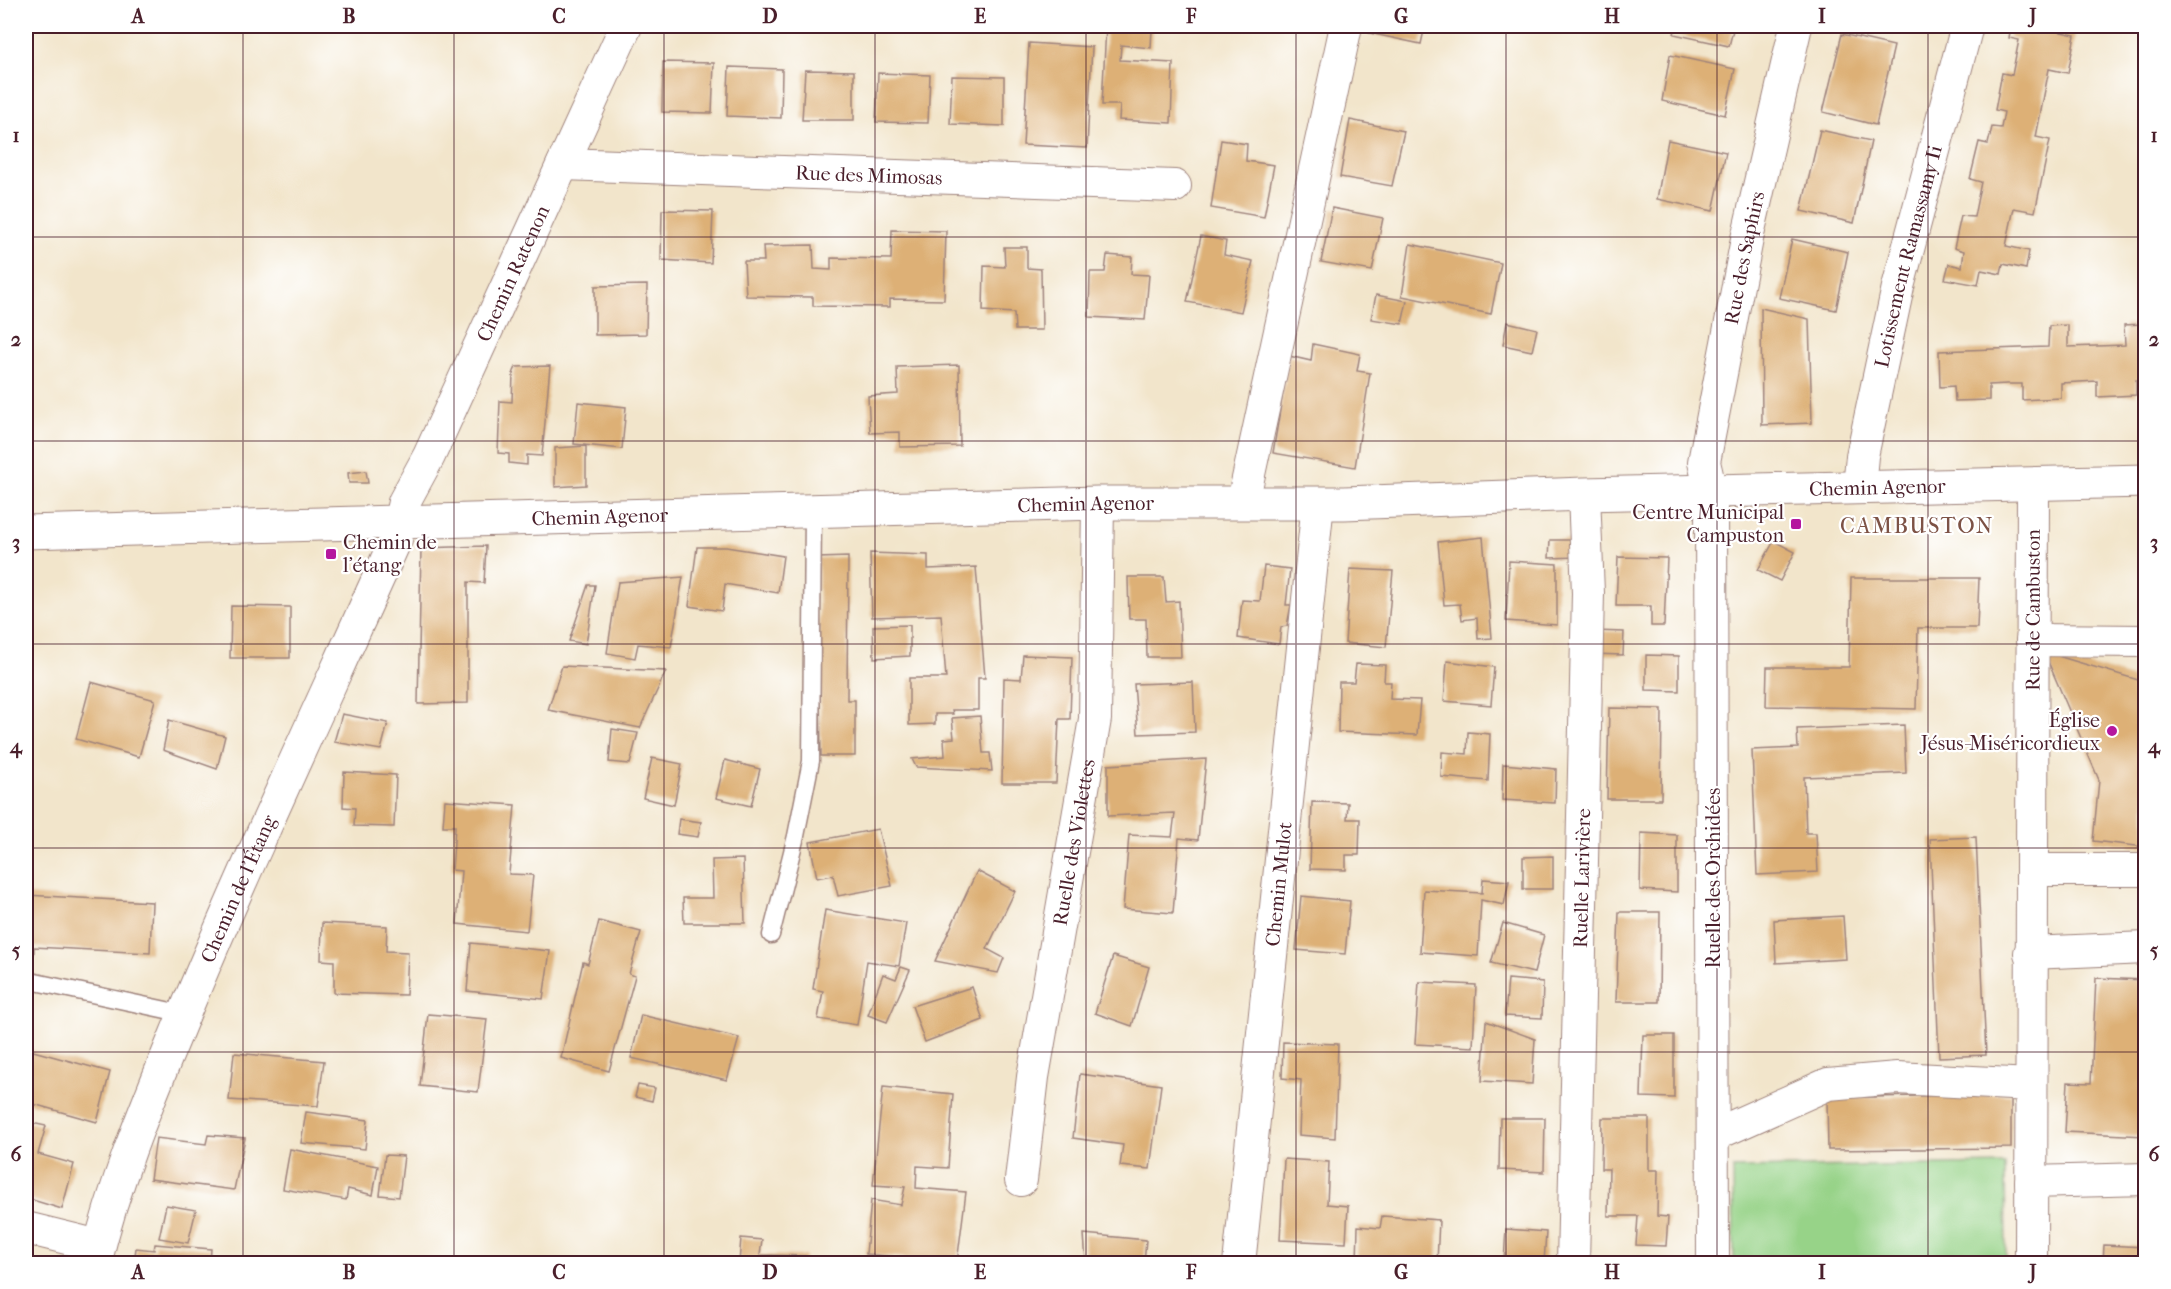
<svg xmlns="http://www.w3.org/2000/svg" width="2171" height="1289" viewBox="0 0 2171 1289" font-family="'IM FELL French Canon',serif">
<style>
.green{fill:#97d388;stroke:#70795a;stroke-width:1.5}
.building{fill:#ddb076}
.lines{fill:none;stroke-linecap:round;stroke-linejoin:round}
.service-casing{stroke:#9e827b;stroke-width:19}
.minor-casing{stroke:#9e827b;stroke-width:34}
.secondary-casing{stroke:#9e827b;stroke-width:35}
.service{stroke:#fff;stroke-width:16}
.minor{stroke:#fff;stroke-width:32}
.secondary{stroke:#fff;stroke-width:33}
.grid{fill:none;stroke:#4a1f2b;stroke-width:1.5;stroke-opacity:0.55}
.poi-dot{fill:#b5179e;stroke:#fff;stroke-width:2}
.labels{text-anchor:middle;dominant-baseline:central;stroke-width:4.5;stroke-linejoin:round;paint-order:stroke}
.street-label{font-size:20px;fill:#4a1f2b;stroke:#fff}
.poi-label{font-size:20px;fill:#4a1f2b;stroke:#fff;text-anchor:end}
.quarter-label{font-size:22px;letter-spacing:1.5px;fill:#7d5245;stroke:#fff}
.neatline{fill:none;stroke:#4a1f2b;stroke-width:2}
.grid-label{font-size:20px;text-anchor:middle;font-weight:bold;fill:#4a1f2b}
</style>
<rect width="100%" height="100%" fill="#fff"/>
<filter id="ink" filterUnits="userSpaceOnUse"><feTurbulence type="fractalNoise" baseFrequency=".0167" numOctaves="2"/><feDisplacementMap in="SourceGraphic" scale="12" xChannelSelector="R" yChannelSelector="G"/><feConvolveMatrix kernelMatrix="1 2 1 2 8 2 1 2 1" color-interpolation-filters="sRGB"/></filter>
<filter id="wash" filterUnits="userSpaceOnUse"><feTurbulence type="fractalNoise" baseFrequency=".008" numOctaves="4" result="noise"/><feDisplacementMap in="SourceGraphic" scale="24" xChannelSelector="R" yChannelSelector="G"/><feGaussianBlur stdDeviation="1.35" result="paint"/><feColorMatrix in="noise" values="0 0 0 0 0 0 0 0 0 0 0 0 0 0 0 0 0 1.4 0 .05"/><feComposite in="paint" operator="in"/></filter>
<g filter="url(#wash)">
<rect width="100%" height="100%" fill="#f2e5cb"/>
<polygon class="green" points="2005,1164 2006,1263 1734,1263 1733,1168"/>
<g id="blocks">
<g class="building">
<polygon points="1106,26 1152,28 1151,48 1121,45 1120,60 1173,63 1171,123 1119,120 1120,105 1102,105"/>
<polygon points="1370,26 1425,26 1421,44 1369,33"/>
<polygon points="1676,26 1734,26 1729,46 1674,34"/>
<polygon points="1893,26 1910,26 1908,33 1892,30"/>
<polygon points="2011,26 2057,26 2056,31 2075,35 2068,73 2049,69 2036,137 2050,140 2035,212 2014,208 2006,246 2029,251 2026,269 2003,264 2001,274 1981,270 1978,285 1945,279 1949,264 1962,267 1964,251 1954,248 1961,216 1974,217 1981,182 1970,179 1979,142 1988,144 1992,127 2001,128 2004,112 1995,110 2002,73 2012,75 2019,40 2009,38"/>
<polygon points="1842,34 1894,46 1876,125 1823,112"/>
<polygon points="1029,43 1092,47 1087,148 1023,145"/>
<polygon points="1670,55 1735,69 1725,115 1662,101"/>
<polygon points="663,62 714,63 712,113 662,112"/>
<polygon points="729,67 782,69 781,118 727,116"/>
<polygon points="805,70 854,71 854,120 802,120"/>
<polygon points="878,73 930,75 928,123 876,122"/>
<polygon points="952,76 1004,77 1004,126 950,124"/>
<polygon points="1350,120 1404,131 1392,186 1340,177"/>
<polygon points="1820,130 1871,141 1854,223 1801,211"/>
<polygon points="1221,140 1247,144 1246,161 1274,165 1264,217 1211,208"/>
<polygon points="1668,140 1726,152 1713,211 1657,199"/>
<polygon points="1332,208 1383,218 1372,271 1321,262"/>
<polygon points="662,210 713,211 711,263 661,260"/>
<polygon points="892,230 946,231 944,300 890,299 890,307 813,306 813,297 746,296 744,261 764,261 763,246 813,245 814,269 831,270 831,258 891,259"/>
<polygon points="1201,236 1226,241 1224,255 1253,261 1241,312 1187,302"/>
<polygon points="1792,239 1848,252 1836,310 1779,298"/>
<polygon points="1410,244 1501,263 1491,314 1402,296"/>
<polygon points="1004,247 1027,247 1027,268 1041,269 1042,330 1015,330 1014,313 983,311 984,266 1005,267"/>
<polygon points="1107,255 1132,257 1131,274 1149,275 1145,320 1089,317 1090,272 1105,272"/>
<polygon points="647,285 646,334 595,335 595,286"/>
<polygon points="1376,295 1407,301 1402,324 1371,319"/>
<polygon points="1761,308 1809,319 1812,423 1762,425"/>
<polygon points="1507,322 1537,329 1532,351 1503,345"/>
<polygon points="2142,324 2145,380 2136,380 2136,395 2097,397 2097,381 2061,383 2061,398 2022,400 2022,384 2007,384 1989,385 1989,400 1955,401 1954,386 1940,387 1939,351 2048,347 2049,326 2068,325 2068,347 2125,345 2124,325"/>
<polygon points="1313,344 1360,354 1357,371 1370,373 1355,467 1273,453 1289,356 1311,361"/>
<polygon points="959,365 960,446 900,447 900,432 870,433 868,396 898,394 897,367"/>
<polygon points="550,366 542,456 527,455 527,465 509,463 509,454 498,453 500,401 512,402 513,374 516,367"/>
<polygon points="578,402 626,407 622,449 574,444"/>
<polygon points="586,446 586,485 555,487 555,448"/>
<polygon points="366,471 368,483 349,483 348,473"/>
<polygon points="1483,537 1492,638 1478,639 1477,618 1462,620 1460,604 1444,605 1438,542"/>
<polygon points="1550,540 1577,540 1578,557 1549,558"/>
<polygon points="1774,541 1795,552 1780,581 1758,570"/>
<polygon points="486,546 484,583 468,582 468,703 418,704 421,548"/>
<polygon points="697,547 726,547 783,556 778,593 725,584 722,611 689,606"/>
<polygon points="870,553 928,555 928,569 976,567 985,678 978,678 978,710 952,710 953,714 935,714 935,724 909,725 909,678 946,678 941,615 872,617"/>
<polygon points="848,557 847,700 855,700 855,756 821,756 818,558"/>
<polygon points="1618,557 1667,558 1664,626 1651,626 1651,606 1616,606"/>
<polygon points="1509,561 1557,564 1557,625 1506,621"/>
<polygon points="1264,566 1290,569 1286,605 1291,605 1287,626 1281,627 1279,644 1238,638 1242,600 1260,601"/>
<polygon points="1350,569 1393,571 1386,647 1345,643"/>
<polygon points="683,577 671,647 638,644 635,658 607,653 618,582"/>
<polygon points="1128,577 1164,577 1166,602 1179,601 1181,657 1147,657 1146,619 1129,619"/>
<polygon points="1851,578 1979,578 1977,628 1918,628 1916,709 1766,706 1767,667 1849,667"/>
<polygon points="588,585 595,585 586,644 569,641"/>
<polygon points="231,606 290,607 290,658 230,658"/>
<polygon points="910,625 910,656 874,658 873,626"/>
<polygon points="1594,631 1624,632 1623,655 1593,654"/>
<polygon points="2044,652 2145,682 2145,847 2093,841 2099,780"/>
<polygon points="1023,655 1072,657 1070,719 1059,719 1056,783 1002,783 1004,678 1021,679"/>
<polygon points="1646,655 1679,656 1679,691 1646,690"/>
<polygon points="1447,661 1494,667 1491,705 1444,701"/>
<polygon points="1356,664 1385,665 1384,682 1391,682 1390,699 1420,700 1417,735 1338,732 1339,682 1354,682"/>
<polygon points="562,666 666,671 640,728 548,710"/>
<polygon points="91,682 155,700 139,757 76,739"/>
<polygon points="1193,682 1195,732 1138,734 1134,684"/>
<polygon points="1609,708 1662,709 1661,799 1607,799"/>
<polygon points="342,714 388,723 381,750 334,742"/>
<polygon points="980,716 983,753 990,753 992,771 916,767 912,759 945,756 944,739 954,738 952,718"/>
<polygon points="169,720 225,736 217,769 163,750"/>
<polygon points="1904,725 1906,773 1804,777 1806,833 1816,833 1818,872 1757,875 1752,750 1798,748 1797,729"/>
<polygon points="612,729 638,733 630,764 609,762"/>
<polygon points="1468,732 1490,734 1488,781 1441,777 1442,752 1467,754"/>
<polygon points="652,758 682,764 674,805 643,798"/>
<polygon points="1206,759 1198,840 1179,838 1173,913 1123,909 1129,835 1172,837 1175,813 1108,816 1108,765"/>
<polygon points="725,760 760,769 751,806 716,798"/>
<polygon points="1503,764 1556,769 1555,803 1502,800"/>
<polygon points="344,772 396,775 394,827 354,826 355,808 343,807"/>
<polygon points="445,800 515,805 509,874 533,875 527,931 457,924 461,871 452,870 455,826 443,826"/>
<polygon points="1312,802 1348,803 1347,819 1360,819 1359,855 1346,855 1346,870 1310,869"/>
<polygon points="679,819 701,822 698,837 677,834"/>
<polygon points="878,829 892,886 838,896 833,875 817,878 810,842"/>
<polygon points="1641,833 1677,835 1677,892 1640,890"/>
<polygon points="1976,837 1986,1055 1939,1057 1930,839"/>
<polygon points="1553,856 1553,889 1523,889 1523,857"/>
<polygon points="743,859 745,923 684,923 683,898 713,898 712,860"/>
<polygon points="977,871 1015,891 987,949 1004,958 998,973 935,961"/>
<polygon points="1483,879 1509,881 1504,905 1481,900 1478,956 1420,952 1424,890 1482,893"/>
<polygon points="26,895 152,902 150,953 34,947 34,954 26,953"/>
<polygon points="1301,896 1350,901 1345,954 1296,950"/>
<polygon points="825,910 906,923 899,966 867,961 857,1025 818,1019 823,991 813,989"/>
<polygon points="1619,912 1660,912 1659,1002 1616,1002"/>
<polygon points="1843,916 1846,959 1776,963 1774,920"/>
<polygon points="599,921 641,932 629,974 635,976 609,1071 561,1058 583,962 588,964"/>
<polygon points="322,923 387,926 386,951 408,952 406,995 334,993 334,961 321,960"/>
<polygon points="1503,923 1544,935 1534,973 1491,963"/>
<polygon points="471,943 550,951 543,999 467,991"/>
<polygon points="1113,956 1149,967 1132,1026 1095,1013"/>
<polygon points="901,967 910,970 887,1022 868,1015 883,974 896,979"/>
<polygon points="2096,978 2145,980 2145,1136 2065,1132 2068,1082 2091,1083"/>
<polygon points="1508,979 1543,982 1542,1018 1505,1016"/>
<polygon points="1419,982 1476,985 1473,1047 1415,1044"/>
<polygon points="972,987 983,1020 925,1042 912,1006"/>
<polygon points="428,1014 487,1019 478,1092 420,1086"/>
<polygon points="641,1015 739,1038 727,1080 631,1058"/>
<polygon points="1486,1021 1535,1039 1532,1084 1482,1081"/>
<polygon points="1643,1035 1674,1035 1674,1098 1641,1097"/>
<polygon points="1283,1042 1338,1044 1335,1138 1299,1135 1301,1080 1282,1078"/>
<polygon points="26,1049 110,1072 97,1122 26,1102"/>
<polygon points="234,1053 324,1061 318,1106 229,1100"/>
<polygon points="1080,1074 1161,1085 1150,1169 1120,1166 1123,1145 1073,1138"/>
<polygon points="638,1085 655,1088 652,1101 635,1097"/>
<polygon points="883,1087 953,1094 948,1168 917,1166 916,1188 966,1192 957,1263 866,1254 871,1200 901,1205 905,1187 873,1185"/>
<polygon points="2011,1094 2011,1148 1828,1150 1827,1098"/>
<polygon points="306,1112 368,1120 365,1149 301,1143"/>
<polygon points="1500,1118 1545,1118 1544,1172 1499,1170"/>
<polygon points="1602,1118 1649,1118 1649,1170 1658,1170 1657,1216 1668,1217 1666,1246 1636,1245 1638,1216 1608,1216 1609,1169 1601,1169"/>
<polygon points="27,1122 46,1126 38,1154 74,1164 62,1209 26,1198"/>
<polygon points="208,1135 245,1138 234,1190 150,1179 156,1138 206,1144"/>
<polygon points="290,1149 378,1166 373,1195 348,1189 346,1200 283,1189"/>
<polygon points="385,1155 404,1156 399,1197 380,1195"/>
<polygon points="1284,1159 1329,1162 1327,1204 1348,1206 1346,1243 1280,1240"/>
<polygon points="166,1205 196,1210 188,1243 159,1238"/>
<polygon points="1382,1216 1439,1220 1437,1263 1357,1263 1358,1226 1380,1228"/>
<polygon points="1506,1229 1546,1232 1544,1263 1504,1263"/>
<polygon points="1084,1234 1146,1240 1144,1263 1086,1263"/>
<polygon points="741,1238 762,1240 760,1255 805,1256 804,1263 739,1263"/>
<polygon points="155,1244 211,1249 210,1263 134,1263 136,1248 154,1250"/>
<polygon points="2104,1245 2145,1247 2145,1263 2103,1263"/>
</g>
</g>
</g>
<g filter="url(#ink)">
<use href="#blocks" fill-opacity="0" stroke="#9e827b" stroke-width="1.5"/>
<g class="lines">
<g class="service-casing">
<g id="service">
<polyline points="771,935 796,836 811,761 813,511"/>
<polyline points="26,980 185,1014"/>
</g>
</g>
<g class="minor-casing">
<g id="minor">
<path id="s1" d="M 563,164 L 1175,186"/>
<path id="s2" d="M 1859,488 L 1862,456 L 1898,287 L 1967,26"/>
<polyline points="1243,502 1346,26"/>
<polyline points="2032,640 2146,641"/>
<polyline points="2032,870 2146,870"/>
<polyline points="2030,953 2146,948"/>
<polyline points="1714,1135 1828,1084 1897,1078 2030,1085"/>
<path id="s3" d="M 1021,1180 L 1033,1077 L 1095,719 L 1098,503"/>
<polyline points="2031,1182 2146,1179"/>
<polyline points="26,1228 99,1246"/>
<path id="s4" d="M 95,1264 C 116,1176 151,1095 185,1012 C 251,853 325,697 396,539 L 404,502 L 429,456 L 626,26"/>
<path id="s5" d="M 1239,1264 L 1318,503"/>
<path id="s6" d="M 1573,1264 L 1588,593 L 1584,494"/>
<path id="s7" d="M 1713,1264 L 1711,492 L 1704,462 L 1747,239 L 1796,26"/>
<path id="s8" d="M 2031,1264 L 2033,484"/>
</g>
</g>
<g class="secondary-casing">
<g id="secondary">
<path id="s9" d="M 26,532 L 1098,503 L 1344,503 L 1584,494 L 2146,481"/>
</g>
</g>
<use href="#service" class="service"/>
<use href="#minor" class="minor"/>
<use href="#secondary" class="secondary"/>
</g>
</g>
<path class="grid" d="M 243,26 L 243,1264M 454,26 L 454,1264M 664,26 L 664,1264M 875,26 L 875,1264M 1086,26 L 1086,1264M 1296,26 L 1296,1264M 1506,26 L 1506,1264M 1717,26 L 1717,1264M 1928,26 L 1928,1264M 26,237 L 2146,237M 26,441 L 2146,441M 26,644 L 2146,644M 26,848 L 2146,848M 26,1052 L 2146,1052"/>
<g class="poi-dot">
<rect x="1790" y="518" width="12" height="12" rx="3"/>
<rect x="325" y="548" width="12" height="12" rx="3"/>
<circle cx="2112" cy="731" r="6"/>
</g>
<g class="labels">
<g class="street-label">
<text stroke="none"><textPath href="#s1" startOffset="306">Rue des Mimosas</textPath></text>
<text stroke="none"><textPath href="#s2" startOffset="237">Lotissement Ramassamy Ii</textPath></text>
<text stroke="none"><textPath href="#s7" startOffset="1011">Rue des Saphirs</textPath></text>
<text stroke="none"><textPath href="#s4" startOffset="1077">Chemin Ratenon</textPath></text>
<text stroke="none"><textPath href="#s9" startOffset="1852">Chemin Agenor</textPath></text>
<text stroke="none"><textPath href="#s9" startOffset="1060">Chemin Agenor</textPath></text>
<text stroke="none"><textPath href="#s9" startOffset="574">Chemin Agenor</textPath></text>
<text stroke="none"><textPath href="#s8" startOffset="654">Rue de Cambuston</textPath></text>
<text stroke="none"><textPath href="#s3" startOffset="342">Ruelle des Violettes</textPath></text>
<text transform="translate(1713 878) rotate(-90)">Ruelle des Orchidées</text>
<text stroke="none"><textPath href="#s6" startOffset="386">Ruelle Larivière</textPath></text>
<text stroke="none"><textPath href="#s5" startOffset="382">Chemin Mulot</textPath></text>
<text stroke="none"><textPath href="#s4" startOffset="402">Chemin de l'Étang</textPath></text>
</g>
<g class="poi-label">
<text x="1784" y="512">Centre Municipal<tspan x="1784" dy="23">Campuston</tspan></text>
<text x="343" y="542" text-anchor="start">Chemin de<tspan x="343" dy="23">l'étang</tspan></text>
<text x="2100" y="720">Église<tspan x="2100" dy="23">Jésus-Miséricordieux</tspan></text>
</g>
<g class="quarter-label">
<text x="1917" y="526">CAMBUSTON</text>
</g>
</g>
<rect width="2171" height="1289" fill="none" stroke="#fff" stroke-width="66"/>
<rect x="33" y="33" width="2105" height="1223" class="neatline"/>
<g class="grid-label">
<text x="138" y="23">A</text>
<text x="349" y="23">B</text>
<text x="559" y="23">C</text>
<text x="770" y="23">D</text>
<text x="980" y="23">E</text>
<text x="1191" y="23">F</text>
<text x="1401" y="23">G</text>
<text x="1612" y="23">H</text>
<text x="1822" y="23">I</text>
<text x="2033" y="23">J</text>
<text x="16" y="142">1</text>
<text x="2154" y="142">1</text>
<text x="16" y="346">2</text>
<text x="2154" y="346">2</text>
<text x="16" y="549">3</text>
<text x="2154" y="549">3</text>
<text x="16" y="753">4</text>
<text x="2154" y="753">4</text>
<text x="16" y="957">5</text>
<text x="2154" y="957">5</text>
<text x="16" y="1161">6</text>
<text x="2154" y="1161">6</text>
<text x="138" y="1279">A</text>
<text x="349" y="1279">B</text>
<text x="559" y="1279">C</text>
<text x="770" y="1279">D</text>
<text x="980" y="1279">E</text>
<text x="1191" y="1279">F</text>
<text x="1401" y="1279">G</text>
<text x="1612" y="1279">H</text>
<text x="1822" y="1279">I</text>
<text x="2033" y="1279">J</text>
</g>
</svg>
